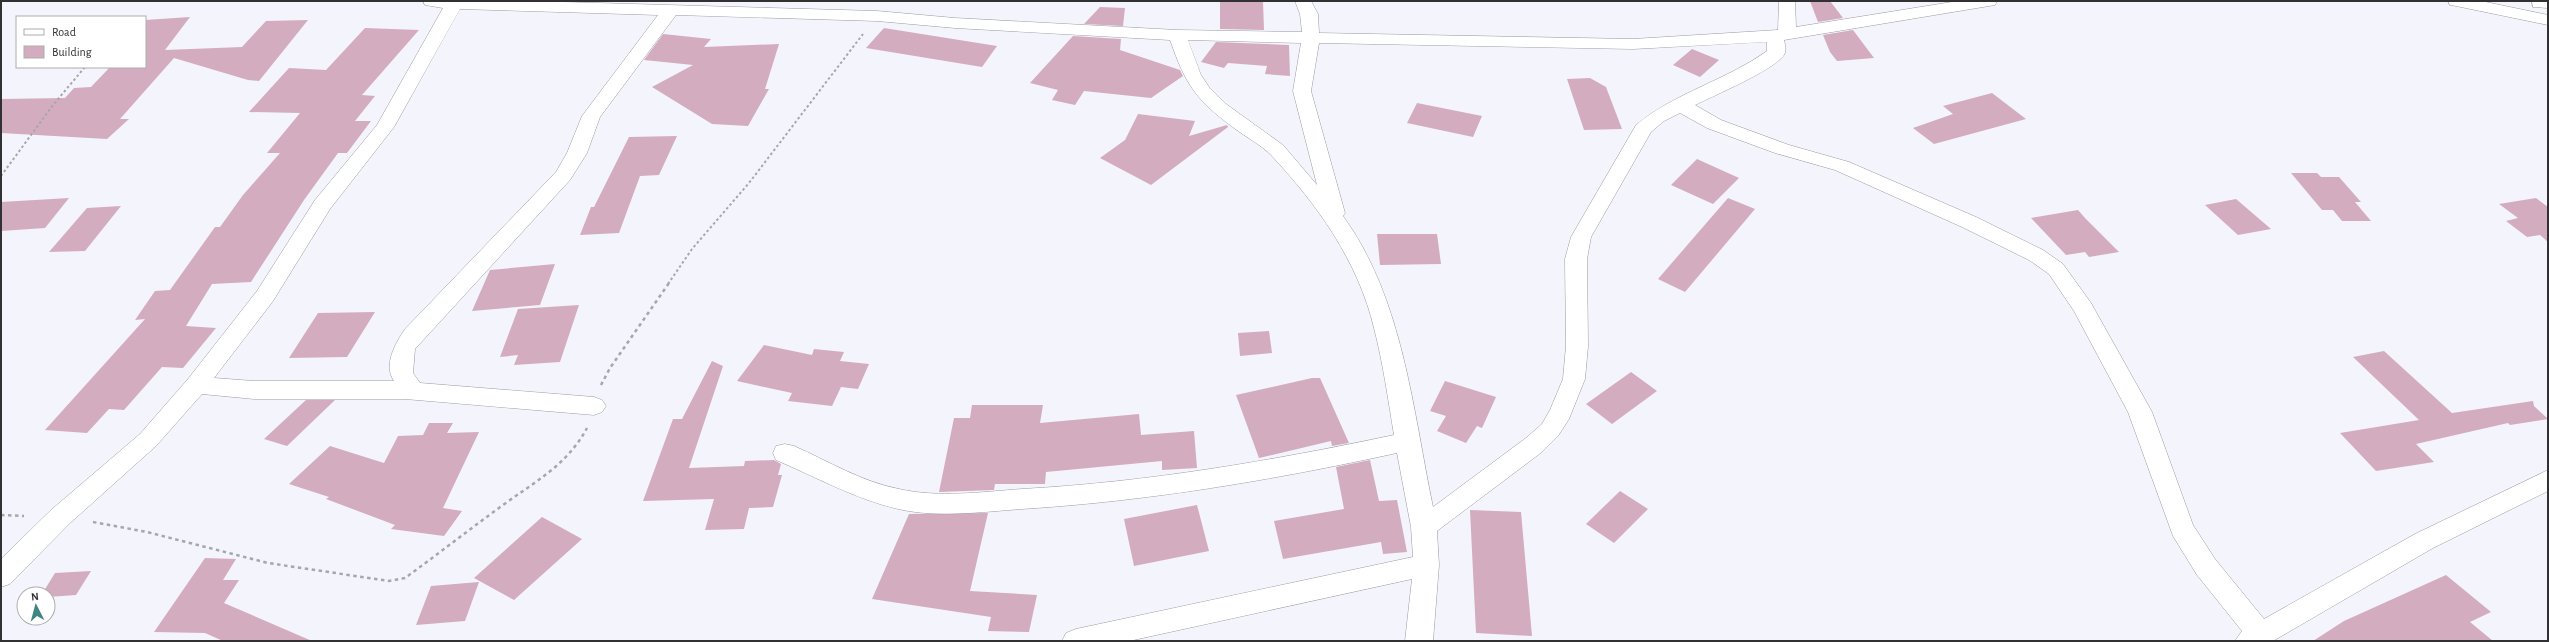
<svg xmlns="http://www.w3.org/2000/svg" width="2549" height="642" viewBox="0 0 2549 642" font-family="'Alegreya Sans',sans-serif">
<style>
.building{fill:#d3acc0}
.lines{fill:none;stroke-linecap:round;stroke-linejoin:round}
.minor-casing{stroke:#9a9aa1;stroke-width:1}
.path-far1{stroke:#a6a6ac;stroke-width:2;stroke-dasharray:2.5 2.5;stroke-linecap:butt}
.path{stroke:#a6a6ac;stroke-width:2.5;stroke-dasharray:3.5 3.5;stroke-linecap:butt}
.minor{fill:#fff;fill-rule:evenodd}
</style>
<rect width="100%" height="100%" fill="#f4f4fc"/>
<g class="building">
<polygon points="1220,1 1263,1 1264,30 1220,29"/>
<polygon points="1810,1 1830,1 1843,18 1818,22"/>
<polygon points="1100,7 1125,8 1123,26 1084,24"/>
<polygon points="190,17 165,50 242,47 266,21 308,20 259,81 248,80 174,58 120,119 129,119 107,139 1,133 1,99 65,98 74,88 91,87 110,67 145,67 145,20"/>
<polygon points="365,28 419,30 362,95 375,96 355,121 371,121 347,153 338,153 304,200 251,282 212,284 186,326 216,328 183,368 162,367 124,410 109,409 87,433 45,430 145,319 135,320 155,291 170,290 215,227 220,227 243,195 280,153 267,153 300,113 249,112 289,68 326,70"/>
<polygon points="884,28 997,46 982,67 866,48"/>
<polygon points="1853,30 1874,58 1837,61 1830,52 1823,35"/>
<polygon points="663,34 711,39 704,47 779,44 765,89 769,89 748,126 712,124 652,87 693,65 644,60"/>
<polygon points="1073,36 1121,39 1120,50 1180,70 1183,76 1151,98 1084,91 1075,105 1052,100 1058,90 1030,83"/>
<polygon points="1216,42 1289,45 1290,76 1265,74 1267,66 1228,63 1224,68 1201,62"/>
<polygon points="1692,49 1719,60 1700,77 1673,65"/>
<polygon points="1590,78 1606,87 1622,129 1584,130 1567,79"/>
<polygon points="1992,93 2026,119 1934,144 1913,128 1953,114 1943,106"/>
<polygon points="1417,103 1482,116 1473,137 1407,123"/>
<polygon points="1138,114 1195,121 1189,136 1227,125 1228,127 1151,185 1100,158 1125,140"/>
<polygon points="677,136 659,175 640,176 619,233 580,235 591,207 594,207 629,137"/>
<polygon points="1697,159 1739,178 1713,204 1671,185"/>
<polygon points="2291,173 2317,173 2321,177 2339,177 2361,202 2355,202 2371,221 2342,221 2333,210 2322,210"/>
<polygon points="69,198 45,228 1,231 1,202"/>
<polygon points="1728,198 1755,209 1685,292 1658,279"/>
<polygon points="2536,198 2548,207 2548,242 2540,235 2527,237 2506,221 2518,218 2499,204"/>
<polygon points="2236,199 2271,229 2238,235 2205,205"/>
<polygon points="121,206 85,251 49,252 87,208"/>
<polygon points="2078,210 2085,218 2119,252 2089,257 2085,252 2066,255 2031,218"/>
<polygon points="1377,234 1437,234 1441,264 1380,265"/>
<polygon points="555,264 540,305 472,311 490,270"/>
<polygon points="579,305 560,362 514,365 518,355 500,357 518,309"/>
<polygon points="375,312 347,357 289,358 318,313"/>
<polygon points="1269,331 1272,353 1240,356 1238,333"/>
<polygon points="764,345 812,355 814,349 844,352 840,361 869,364 858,389 841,387 832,406 788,401 792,393 737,381"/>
<polygon points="2384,351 2452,413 2533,401 2534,406 2548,419 2510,425 2508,423 2416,444 2434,462 2376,471 2340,433 2419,420 2353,357"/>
<polygon points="712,361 723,366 689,468 744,466 745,461 774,460 781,464 778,475 782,475 773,507 749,508 744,529 705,530 714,499 643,501 673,419 682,419"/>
<polygon points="1631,372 1657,391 1612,424 1586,404"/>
<polygon points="1312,378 1320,378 1349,443 1332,446 1331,441 1259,458 1236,395"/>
<polygon points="1445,381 1496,397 1482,428 1477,426 1466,443 1437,431 1446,416 1430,411"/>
<polygon points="306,400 335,400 287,446 264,439"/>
<polygon points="972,405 1043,405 1040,423 1139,414 1141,435 1194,431 1197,468 1162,470 1162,461 1046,472 1045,484 995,484 994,490 939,492 954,418 970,418"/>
<polygon points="429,423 453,423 447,433 479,432 443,508 462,511 444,536 391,529 395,525 326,499 329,497 289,484 330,446 384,463 398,436 423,435"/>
<polygon points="1370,460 1379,501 1397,500 1407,552 1383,554 1381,542 1283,559 1274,521 1344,509 1336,467"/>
<polygon points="1620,491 1648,509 1614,543 1586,524"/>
<polygon points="1197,505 1209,551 1134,566 1124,519"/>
<polygon points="1470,510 1521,512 1532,636 1476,633"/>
<polygon points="988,513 970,591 1037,595 1029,632 988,631 991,617 872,599 909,514"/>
<polygon points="542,517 582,539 514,600 474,578"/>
<polygon points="205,558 236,559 223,580 239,580 224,603 312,641 223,641 205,633 154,632"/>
<polygon points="91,571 76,595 48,597 48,594 42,594 55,573"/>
<polygon points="2446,575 2491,612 2470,622 2493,641 2313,641 2344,621"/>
<polygon points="479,582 465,621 416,625 431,586"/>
</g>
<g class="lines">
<g class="minor-casing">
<g id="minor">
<path d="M 423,1 L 528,1 L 877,11 L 955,18 L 1177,30 L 1302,32 L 1300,14 L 1295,1 L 1311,1 L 1318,14 L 1319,33 L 1633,39 L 1778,30 L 1779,1 L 1795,1 L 1796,27 L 1958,1 L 1997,1 L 1995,5 L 1989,6 L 1784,40 C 1785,45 1787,50 1784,55 C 1774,70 1713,96 1695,105 L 1721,120 L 1789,145 L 1849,162 L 1976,217 L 2043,250 L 2063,264 L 2091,303 L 2152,412 L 2193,525 L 2215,559 L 2264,619 L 2415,534 L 2548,470 L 2548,491 L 2433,548 L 2273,641 L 2235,641 L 2242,631 L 2197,575 L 2173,536 L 2128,412 L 2074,311 L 2049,274 L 2029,260 L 1962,227 L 1835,170 L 1775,153 L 1707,128 L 1680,113 L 1664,121 L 1651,132 L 1591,237 L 1587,259 L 1588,346 L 1585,379 L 1569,419 L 1558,436 L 1542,452 L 1437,531 L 1439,565 L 1433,641 L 1405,641 L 1412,579 L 1129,641 L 1062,641 L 1066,633 L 1076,629 L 1413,557 L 1411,527 L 1397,453 C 1273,480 1149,501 1022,509 C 981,512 938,518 898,509 C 855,499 816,477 776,460 L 773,453 L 776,446 L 785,444 L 794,446 C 828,461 862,482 899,489 C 939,498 981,492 1022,489 C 1148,482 1271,461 1394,435 C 1388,399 1383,363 1374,328 C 1358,261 1317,204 1271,155 C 1261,145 1246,137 1234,128 C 1195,99 1186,85 1170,40 L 955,28 L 877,21 L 676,15 L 600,117 L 587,153 L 570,180 L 415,349 L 413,373 L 420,383 L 594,397 L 602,400 L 606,406 L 602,412 L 594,415 L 405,399 L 254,399 L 202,394 L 156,446 L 69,524 L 10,584 L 1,587 L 1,559 L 51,510 L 140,434 L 188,379 L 257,291 L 315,200 L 377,125 L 443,8 L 425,5 ZM 460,9 L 658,15 L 582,116 L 567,153 L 556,172 L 405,329 C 395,344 383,365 394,381 L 254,381 L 214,378 L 273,301 L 330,209 L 394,127 ZM 1188,40 L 1301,43 L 1293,91 L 1317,185 L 1283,145 L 1226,104 L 1209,87 L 1201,75 ZM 1767,42 L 1767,51 C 1727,80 1674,93 1636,125 L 1571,237 L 1565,259 L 1566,346 L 1563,379 L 1550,410 L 1542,424 L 1526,438 L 1433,507 C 1413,411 1403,298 1343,216 L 1345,213 L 1311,91 L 1319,43 L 1633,49 Z"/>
<polygon points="2448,1 2481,1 2548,15 2548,25 2456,6 2450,5"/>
<polygon points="2532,1 2548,1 2548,8 2533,7"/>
</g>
</g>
<g class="path-far1">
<polyline points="1,176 53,105 85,67"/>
<polyline points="668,284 692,249 749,183 863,34"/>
</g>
<g class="path">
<polyline points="601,385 610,368 669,283"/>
<polyline points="1,515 24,516"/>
<path d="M 93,522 L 147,532 L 268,563 L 389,581 L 405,578 C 438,554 470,529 503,505 C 536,481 567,465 587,428"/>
</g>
<use href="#minor" class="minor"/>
</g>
<rect width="2549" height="642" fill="none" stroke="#313134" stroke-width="4"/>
<rect x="16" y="16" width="130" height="52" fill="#ffffff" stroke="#adadae"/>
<rect x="24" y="29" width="20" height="6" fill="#ffffff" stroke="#adadae"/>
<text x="52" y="36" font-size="12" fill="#313134">Road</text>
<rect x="24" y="46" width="20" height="12" fill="#d3acc0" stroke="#adadae"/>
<text x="52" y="56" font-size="12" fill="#313134">Building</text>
<g transform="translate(36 606) rotate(354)"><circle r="19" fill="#ffffff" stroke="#adadae"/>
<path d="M0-3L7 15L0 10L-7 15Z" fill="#3f8683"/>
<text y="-6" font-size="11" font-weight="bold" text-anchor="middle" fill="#313134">N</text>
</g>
</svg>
